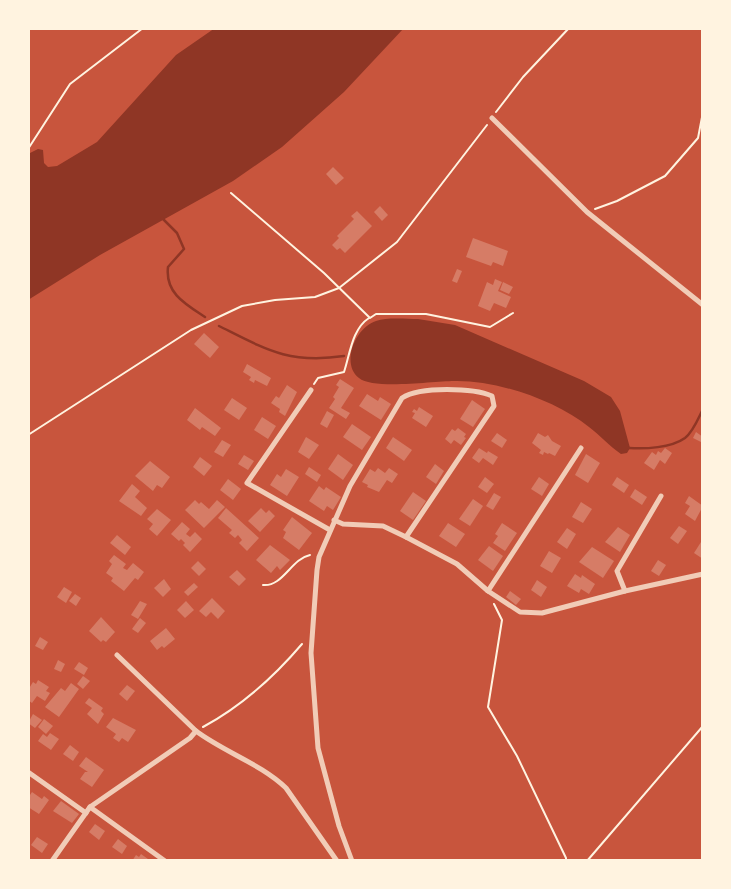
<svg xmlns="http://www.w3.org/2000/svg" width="731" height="889" viewBox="0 0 731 889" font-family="'Exo 2',sans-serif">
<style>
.water{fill:#8f3625}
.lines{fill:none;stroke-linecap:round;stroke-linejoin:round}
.stream{stroke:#8f3625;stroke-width:2.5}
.building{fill:#d67c66}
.path{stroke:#fff3e0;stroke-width:2}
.minor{stroke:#f1ccb7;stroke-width:5}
</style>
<rect width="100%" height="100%" fill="#c8553d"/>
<g class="water">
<polygon points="215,28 404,28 344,92 282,147 233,181 100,255 28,300 28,154 38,149 43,150 44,163 48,167 57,166 97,142 176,55"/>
<path d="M 418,319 L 455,325 L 584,381 L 611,397 L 620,411 L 630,448 L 627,453 L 621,454 C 609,446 600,435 589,427 C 555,400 497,380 454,381 C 434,381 373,390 359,378 C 340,363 356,327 376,321 C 387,317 406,319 418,319 Z"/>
</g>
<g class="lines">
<g class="stream">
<path d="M 162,218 L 177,233 L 184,249 L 168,267 C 165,293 185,304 205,317"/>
<path d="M 219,326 C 267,350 289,364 344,356"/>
<path d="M 629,448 C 645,449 671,448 685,438 C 693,432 698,419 703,409"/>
</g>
</g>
<g class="building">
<polygon points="333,167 344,178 336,185 326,174"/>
<polygon points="380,206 388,215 382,221 374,212"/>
<polygon points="357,211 372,226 345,253 340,248 337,250 332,245 339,238 337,236 354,219 351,216"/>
<polygon points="473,238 508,251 503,266 493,262 491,266 466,257"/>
<polygon points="457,269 462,271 457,283 452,281"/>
<polygon points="495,279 502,282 498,291 511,297 506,308 494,303 490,311 478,306 487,282 493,285"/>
<polygon points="503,282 513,287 509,294 500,290"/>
<polygon points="204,333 219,347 210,358 194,344"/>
<polygon points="247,364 271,378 267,386 255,380 254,383 249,380 251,377 243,372"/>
<polygon points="340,379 354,388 341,408 350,413 346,419 329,408 335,399 333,397 339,387 336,385"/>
<polygon points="287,385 297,392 285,416 279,412 280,409 271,403 276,396 279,398"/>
<polygon points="367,394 378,401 380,397 391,404 381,420 359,406"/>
<polygon points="232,398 247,408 239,420 224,410"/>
<polygon points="472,400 485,409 473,427 460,419"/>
<polygon points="419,407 433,416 426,427 412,418 415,413 412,412 414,409 417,411"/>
<polygon points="195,408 221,428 215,436 202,427 200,430 187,420"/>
<polygon points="327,411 334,415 327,428 320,424"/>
<polygon points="262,417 276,426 268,439 254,430"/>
<polygon points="352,424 371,437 362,450 343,437"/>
<polygon points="458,428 466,434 464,437 466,438 461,445 454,440 451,444 445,439 452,429 455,431"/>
<polygon points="696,432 703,437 701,442 693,438"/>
<polygon points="497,433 507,440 502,448 491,441"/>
<polygon points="538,433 545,437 548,435 552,441 561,446 555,456 549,453 548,454 544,452 543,455 539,453 541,450 532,443"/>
<polygon points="306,437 319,445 309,459 298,452"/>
<polygon points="393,437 412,450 404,461 386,448"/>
<polygon points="222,440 231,445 223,457 214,452"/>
<polygon points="479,448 487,453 488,451 498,457 493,465 483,458 479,463 472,458"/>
<polygon points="665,448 672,453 665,464 660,460 654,470 644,463 652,452 656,455 658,451 661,453"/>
<polygon points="338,454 353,465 343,480 328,469"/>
<polygon points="586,454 600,463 588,483 575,475"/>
<polygon points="244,455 254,461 248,470 238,464"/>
<polygon points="200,457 212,466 204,476 193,467"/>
<polygon points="150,461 170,477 162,488 157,485 153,491 135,476"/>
<polygon points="435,464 444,471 436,484 426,477"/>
<polygon points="309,467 321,475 317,482 305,474"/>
<polygon points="378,468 385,473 389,468 398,474 392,483 387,480 379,492 367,487 368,485 362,482 370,469 375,472"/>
<polygon points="286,469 299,477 287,496 270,485 277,474 281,477"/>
<polygon points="485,477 494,484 487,493 478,487"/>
<polygon points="539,477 549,484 542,496 531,489"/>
<polygon points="617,477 629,485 624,493 612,485"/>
<polygon points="228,479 241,489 233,500 220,490"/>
<polygon points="132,484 140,491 135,497 147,508 141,516 119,501"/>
<polygon points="319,486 324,490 326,487 341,497 333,510 327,506 324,511 309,501"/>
<polygon points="635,489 647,497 642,505 630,497"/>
<polygon points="413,492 426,501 413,520 400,511"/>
<polygon points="494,493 501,497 493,510 486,506"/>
<polygon points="689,496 703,506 695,521 685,514 690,506 685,503"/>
<polygon points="473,499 483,506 470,526 459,519"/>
<polygon points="195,500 199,504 201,502 209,509 217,500 225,507 204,528 185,510"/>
<polygon points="581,502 592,509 583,523 572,517"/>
<polygon points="226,508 259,538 247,551 239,543 242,540 238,535 235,538 229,533 232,530 218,518"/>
<polygon points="261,508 266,513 269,510 275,516 260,532 248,521"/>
<polygon points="157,509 171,520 157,536 149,529 153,524 147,519"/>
<polygon points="292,517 312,533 299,550 283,538 286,532 283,530"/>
<polygon points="182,522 190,529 186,534 190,537 195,532 202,539 190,552 183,545 185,543 181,539 179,541 171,534"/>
<polygon points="448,523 465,534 456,547 439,536"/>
<polygon points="502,523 517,533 505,551 493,543 498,536 495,534"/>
<polygon points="679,526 687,531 678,544 670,538"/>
<polygon points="618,527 630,535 620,552 605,542"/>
<polygon points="567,528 576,534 567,549 557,542"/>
<polygon points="117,535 131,547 125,555 110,543"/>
<polygon points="701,542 703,543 703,559 694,553"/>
<polygon points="270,545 290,560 280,570 277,566 271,573 256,560"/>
<polygon points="489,546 503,556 493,571 478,560"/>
<polygon points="592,547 614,561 603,578 579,562"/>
<polygon points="549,551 561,558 552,573 540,566"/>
<polygon points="114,555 126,564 123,568 127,570 133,563 144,572 138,580 135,578 124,591 111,581 113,578 106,573 112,564 109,561"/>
<polygon points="658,560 666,565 659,576 651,571"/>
<polygon points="198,561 206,569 199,576 191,568"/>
<polygon points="237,570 246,579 239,586 229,577"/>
<polygon points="575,574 581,578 582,575 595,584 589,594 581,589 579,593 567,586"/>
<polygon points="164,579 171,589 163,597 154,588"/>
<polygon points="537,580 547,587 541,597 531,590"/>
<polygon points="194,583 198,587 188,596 184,592"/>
<polygon points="64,587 72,592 66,603 57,597"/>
<polygon points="510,591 521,599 516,605 506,597"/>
<polygon points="75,594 81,598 76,606 69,601"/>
<polygon points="212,598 225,611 218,619 211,612 206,617 199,611"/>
<polygon points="140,601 147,604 138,619 131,615"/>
<polygon points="186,601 194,610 185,618 177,610"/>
<polygon points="101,617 115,632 106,642 103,640 101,642 89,631"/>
<polygon points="140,618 146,623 138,633 132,629"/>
<polygon points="166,628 175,639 164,648 162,646 157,650 150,641"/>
<polygon points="40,637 48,642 43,650 35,646"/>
<polygon points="58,660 65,664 61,672 54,669"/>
<polygon points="79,662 88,668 84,675 74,669"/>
<polygon points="83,676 90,681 83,689 77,684"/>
<polygon points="38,680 49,687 46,691 50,693 45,701 37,696 32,703 28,700 28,690 33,682 36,684"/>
<polygon points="71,683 79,689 59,717 45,707 61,688 65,691"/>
<polygon points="127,685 135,691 127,701 119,694"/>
<polygon points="89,698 103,708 101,711 104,714 98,724 87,714 92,708 85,703"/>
<polygon points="33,714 42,720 35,728 28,723"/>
<polygon points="113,718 136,730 128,742 122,738 119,742 113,738 116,734 106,727"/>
<polygon points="44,719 53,726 46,734 38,727"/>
<polygon points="50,733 59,739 51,750 38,741 43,734 47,737"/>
<polygon points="70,745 79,752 73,761 63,754"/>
<polygon points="86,757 104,770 92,787 80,779 85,772 88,772 79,766"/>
<polygon points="32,792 42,799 44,796 49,800 39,814 28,807 28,798"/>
<polygon points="61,801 79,814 72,823 53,811"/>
<polygon points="95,824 105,831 99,840 89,832"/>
<polygon points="37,837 48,844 42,853 31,845"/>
<polygon points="118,839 127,846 122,854 112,847"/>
<polygon points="141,854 148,859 147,861 132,861 136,855 139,857"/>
</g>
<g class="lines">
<g class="path">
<polyline points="496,112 523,77 569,28"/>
<polyline points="28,149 70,84 143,28"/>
<polyline points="231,193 324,273 370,318 376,314 426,314 490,327 513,313"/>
<polyline points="595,209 617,201 665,176 698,138 703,112"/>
<path d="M 314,384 L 318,378 L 344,372 C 350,354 352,329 369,318"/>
<polyline points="28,435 191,330 242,306 275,300 315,297 339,288 397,242 487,125"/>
<path d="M 263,585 C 283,587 291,559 310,555"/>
<polyline points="494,604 502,620 488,707 517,756 566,858 566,861"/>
<path d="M 203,727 C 242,706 273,678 302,644"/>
<polyline points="587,861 703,726"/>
</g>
<g class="minor">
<polyline points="492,118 587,212 703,305"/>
<polyline points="311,390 247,483 330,530"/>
<polyline points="334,520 343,524 383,526 406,537 457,564 488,591 520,612 542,613 625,591 703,574"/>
<polyline points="488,591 581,448"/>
<polyline points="625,591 617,571 661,496"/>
<path d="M 117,655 L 196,731 C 224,752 261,764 286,788 L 337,861"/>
<polyline points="28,772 86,813"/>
<polyline points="90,807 165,861"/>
<polyline points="52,861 90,807 190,738 196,731"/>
<path d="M 352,861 L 339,826 L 318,748 L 311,653 L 317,570 L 319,557 L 350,486 L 402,398 C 420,386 474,388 492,396 L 494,406 L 406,537"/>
</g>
</g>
<rect width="731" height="889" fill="none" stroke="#fff3e0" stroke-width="60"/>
</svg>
